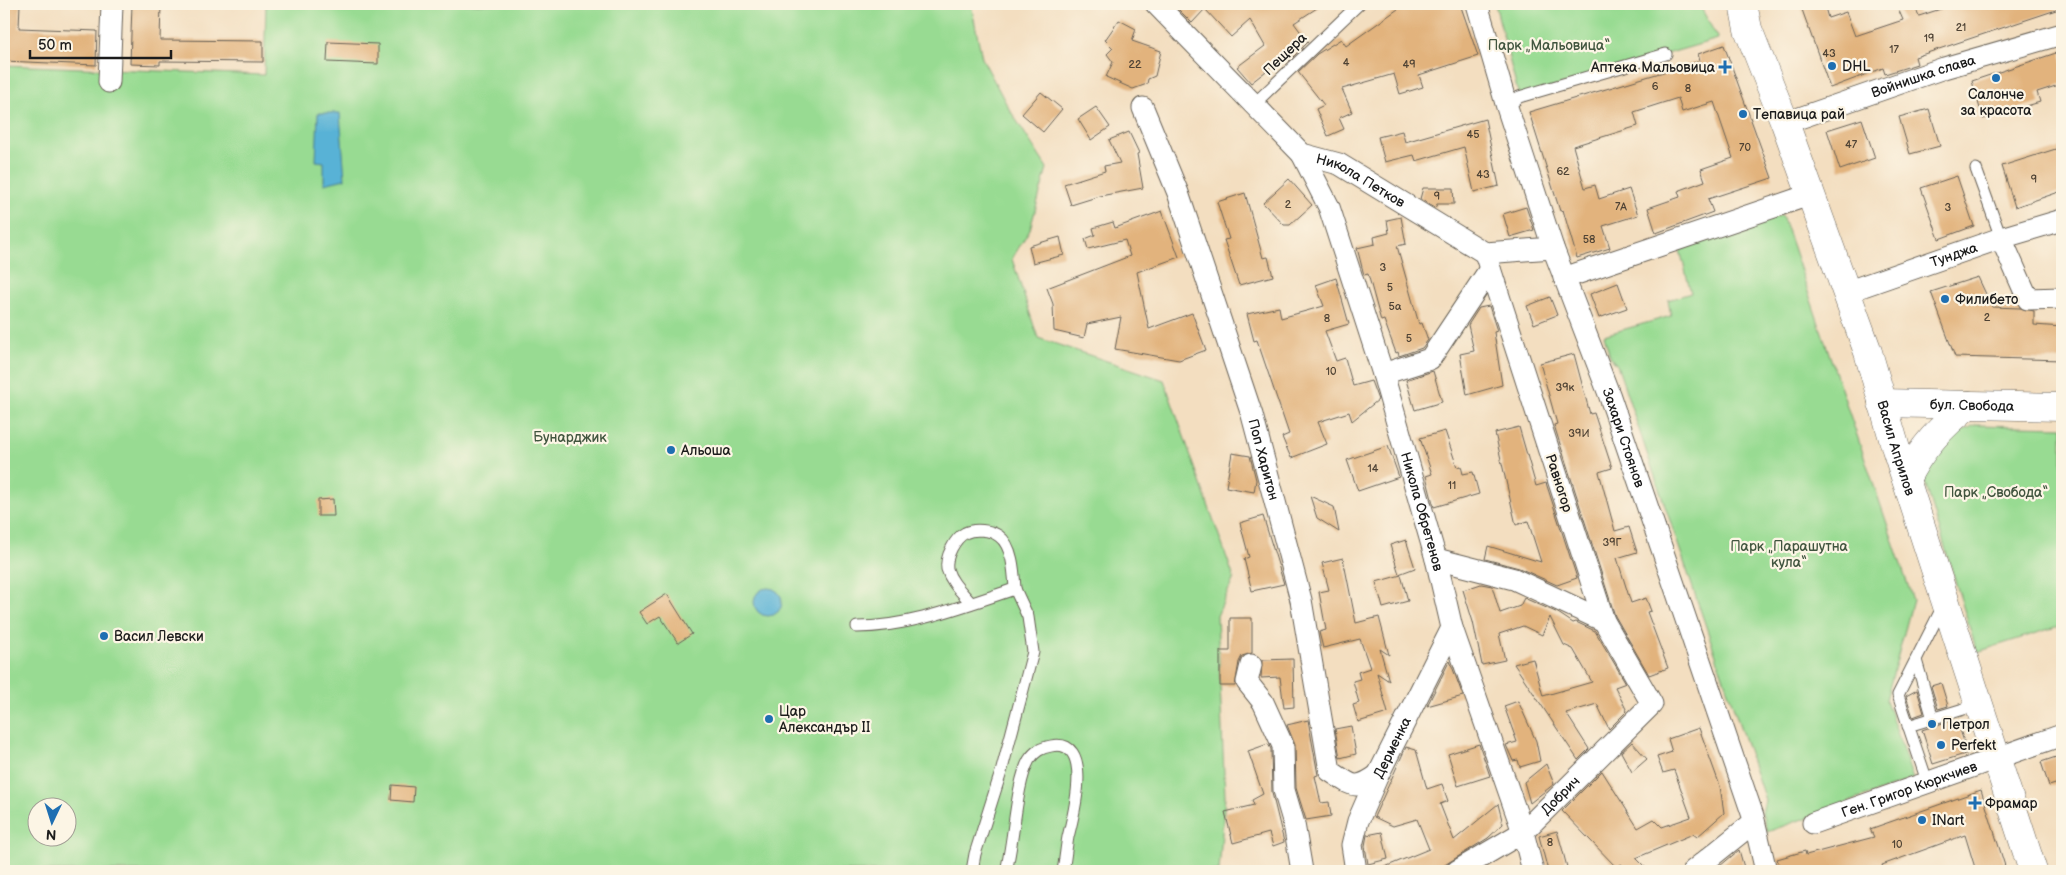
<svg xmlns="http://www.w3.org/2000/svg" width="2066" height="875" viewBox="0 0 2066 875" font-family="'Balsamiq Sans',sans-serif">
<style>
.green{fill:#98db92;stroke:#5a7c57;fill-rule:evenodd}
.water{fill:#58b2d6;stroke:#3a6779}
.building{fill:#e2b37d}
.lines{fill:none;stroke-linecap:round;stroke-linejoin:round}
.lane-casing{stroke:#676055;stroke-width:13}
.street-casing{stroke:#676055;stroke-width:23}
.secondary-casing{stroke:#676055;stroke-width:29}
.lane{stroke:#fff;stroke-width:11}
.street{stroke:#fff;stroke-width:21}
.secondary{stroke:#fff;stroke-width:28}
.poi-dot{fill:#1f6fb2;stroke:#fcf5e5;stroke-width:2}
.labels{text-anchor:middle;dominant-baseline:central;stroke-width:4.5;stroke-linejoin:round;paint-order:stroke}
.number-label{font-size:11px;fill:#4e4234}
.park-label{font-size:14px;fill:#41553f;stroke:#fcf5e5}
.street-label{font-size:14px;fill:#1c1c1c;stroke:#fcf5e5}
.poi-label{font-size:14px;fill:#1c1c1c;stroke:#fcf5e5;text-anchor:start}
</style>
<rect width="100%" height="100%" fill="#fcf5e5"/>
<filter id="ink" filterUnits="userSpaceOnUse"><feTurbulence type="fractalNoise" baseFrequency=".02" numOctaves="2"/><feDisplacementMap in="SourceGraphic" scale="10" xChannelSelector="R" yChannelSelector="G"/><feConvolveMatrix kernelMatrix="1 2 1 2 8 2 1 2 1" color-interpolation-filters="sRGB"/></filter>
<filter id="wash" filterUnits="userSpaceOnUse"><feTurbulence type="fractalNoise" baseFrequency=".0096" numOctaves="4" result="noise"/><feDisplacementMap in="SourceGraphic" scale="20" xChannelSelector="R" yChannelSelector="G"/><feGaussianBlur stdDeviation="1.12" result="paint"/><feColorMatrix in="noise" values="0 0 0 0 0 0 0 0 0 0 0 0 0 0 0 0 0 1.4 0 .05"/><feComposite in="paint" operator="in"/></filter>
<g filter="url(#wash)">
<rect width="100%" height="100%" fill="#f3dec0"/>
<g class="green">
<path d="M 266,4 L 971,4 L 982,58 L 1008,107 L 1047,168 L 1030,229 L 1012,259 L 1038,338 L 1164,380 L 1234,578 L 1217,616 L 1225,796 L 1219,871 L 4,871 L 4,65 L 264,75 ZM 38,808 L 68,808 L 68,838 L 38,838 Z"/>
<polygon points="1495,4 1699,4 1718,39 1519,97"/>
<polygon points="1782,215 1913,600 1886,700 1913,779 1767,832 1762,813 1765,800 1617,365 1610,357 1604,335 1671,316 1668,300 1691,293 1680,250"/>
<path d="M 1975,425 L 2062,427 L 2062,625 L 1977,652 L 1923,476 C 1929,444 1947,438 1975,425 Z"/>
</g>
<g class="water">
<polygon points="318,113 340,113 345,179 324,184 324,162 316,161"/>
<circle cx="768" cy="602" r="14"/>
</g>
<g id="blocks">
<g class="building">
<polygon points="4,4 20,4 19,28 97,31 96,65 4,61"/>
<polygon points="132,4 161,4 160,40 263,41 263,62 160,61 160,65 130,64"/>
<polygon points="1173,4 1323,4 1294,23 1308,42 1289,61 1285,56 1251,83 1237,67 1265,46 1250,20 1231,37 1205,9 1192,23"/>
<polygon points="1405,4 1460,4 1478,56 1419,75 1423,87 1400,94 1394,74 1342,89 1352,112 1339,118 1344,129 1328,136 1316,109 1324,105 1298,72 1317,54 1341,39 1346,46"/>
<polygon points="1800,4 1824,4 1828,18 1846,12 1855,36 1903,20 1896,4 1914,4 1919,16 1956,4 2062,4 2062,8 1915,57 1917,64 1885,74 1883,68 1830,88"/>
<polygon points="1119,20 1136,29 1132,41 1161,51 1155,76 1148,79 1147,84 1133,89 1106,77 1113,62 1107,54 1113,48 1105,40"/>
<polygon points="328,42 378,44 378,64 327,62"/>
<polygon points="1724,45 1772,178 1708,199 1713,212 1656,233 1648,208 1680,197 1678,191 1705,181 1701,169 1733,158 1714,102 1682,112 1678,98 1634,112 1638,126 1573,146 1585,188 1595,185 1599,199 1629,189 1638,215 1603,226 1610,248 1577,258 1563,210 1560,211 1529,112 1700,61 1698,54"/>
<polygon points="2062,51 2062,84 2037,92 2040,102 1983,119 1972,81"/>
<polygon points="1041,92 1062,109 1043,132 1022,114"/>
<polygon points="1096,107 1110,127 1091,140 1078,119"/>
<polygon points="1929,109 1940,146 1910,154 1899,117"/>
<polygon points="1485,119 1499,186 1474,192 1464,147 1416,161 1414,155 1385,162 1378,137 1402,131 1405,142"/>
<polygon points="1862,119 1875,158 1840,170 1827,130"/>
<polygon points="1129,132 1139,153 1137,154 1143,188 1100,196 1071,205 1064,184 1105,171 1104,166 1120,163 1109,140"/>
<polygon points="2062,147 2062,191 2015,207 2002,166"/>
<polygon points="1957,176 1974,226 1939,239 1921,188"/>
<polygon points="1289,179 1312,205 1290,225 1284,225 1263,203"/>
<polygon points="1423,188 1453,188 1454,204 1437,204 1435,208 1420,199"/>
<polygon points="1245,193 1263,258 1268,257 1273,276 1239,285 1224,240 1229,239 1217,202"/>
<polygon points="1526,207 1534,230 1510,237 1503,214"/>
<polygon points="1162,211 1179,257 1137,272 1149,329 1192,313 1206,350 1179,360 1115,349 1121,317 1087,324 1084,338 1054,331 1053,304 1047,288 1130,256 1125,240 1088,249 1085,239 1095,235 1093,228 1113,222 1115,228"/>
<polygon points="1401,217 1406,244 1397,246 1419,324 1422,323 1428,340 1422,348 1399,356 1398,352 1396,353 1384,320 1381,321 1368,274 1364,275 1357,248 1375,244 1374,237 1389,233 1387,220"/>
<polygon points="1060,237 1064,255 1033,263 1029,246"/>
<polygon points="1978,277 1992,307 2020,308 2034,311 2034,325 2062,327 2062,360 1955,357 1931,292"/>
<polygon points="1336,278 1349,324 1325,331 1336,361 1345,358 1353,386 1371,381 1378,400 1352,421 1349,412 1318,422 1327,444 1291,458 1282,437 1289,434 1257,340 1254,341 1247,314 1279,307 1281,318 1324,306 1316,285"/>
<polygon points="1618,283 1627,308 1599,318 1590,294"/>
<polygon points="1550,297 1557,315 1534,324 1527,306"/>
<polygon points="1489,306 1497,331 1494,332 1502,385 1467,395 1460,354 1474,351 1468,325 1479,308"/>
<polygon points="1574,354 1590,414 1594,413 1612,468 1599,472 1615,531 1629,527 1637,552 1617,558 1631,603 1646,598 1651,611 1647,612 1668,668 1649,675 1615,616 1554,425 1557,424 1540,363"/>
<polygon points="1433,371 1442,402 1415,410 1406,380"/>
<polygon points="1519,427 1536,486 1546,483 1577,578 1557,585 1519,568 1485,559 1488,546 1541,562 1528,521 1516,525 1495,433"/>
<polygon points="1445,431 1457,467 1461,466 1463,474 1473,472 1479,494 1434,507 1426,476 1432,474 1420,438"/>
<polygon points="1388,446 1399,477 1358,491 1347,460"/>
<polygon points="1232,453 1250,456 1256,480 1254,492 1226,487"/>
<polygon points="1310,496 1334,507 1339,532 1317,518"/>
<polygon points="333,499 334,516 318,516 318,500"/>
<polygon points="1263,516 1284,584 1252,591 1244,559 1249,557 1240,523"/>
<polygon points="1406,540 1415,568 1399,574 1390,545"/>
<polygon points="1343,558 1356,623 1379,617 1389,655 1380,649 1389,681 1377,673 1388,713 1358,722 1353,705 1359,703 1353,681 1360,679 1358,672 1370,668 1360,639 1323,648 1319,632 1326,630 1319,592 1329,590 1322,563"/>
<polygon points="1401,575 1408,601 1383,608 1376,582"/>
<polygon points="1481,584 1492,586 1500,613 1520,606 1524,598 1558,613 1573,623 1576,622 1595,631 1626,683 1615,687 1627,711 1609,729 1597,704 1566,713 1589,749 1578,760 1514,664 1533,659 1543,696 1592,682 1573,649 1564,645 1550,617 1542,635 1523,626 1499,634 1505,660 1482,665 1473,622 1463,590"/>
<polygon points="667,594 692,634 678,643 660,616 647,624 639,612"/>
<polygon points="1230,618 1252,618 1252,653 1242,656 1239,662 1235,686 1220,686 1220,651 1230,651"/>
<polygon points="1293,659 1294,707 1284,708 1280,677 1261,678 1262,660"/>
<polygon points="1450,661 1463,696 1427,706 1449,662"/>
<polygon points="1941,683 1948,706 1938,709 1931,686"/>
<polygon points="1917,690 1924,713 1913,717 1906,696"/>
<polygon points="1518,701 1536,741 1540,761 1520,767 1518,760 1513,761 1506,745 1517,742 1504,706"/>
<polygon points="1308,720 1318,775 1315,776 1321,803 1329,802 1331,816 1306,820 1296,788 1295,745 1287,725"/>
<polygon points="1952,720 1955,729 1959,727 1968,753 1933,764 1922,730"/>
<polygon points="1351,726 1356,754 1340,758 1335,729"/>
<polygon points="1699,728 1720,786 1724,813 1697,837 1693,834 1636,858 1649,871 1629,871 1621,864 1617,868 1562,811 1602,771 1638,828 1654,819 1662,827 1691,817 1674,770 1663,773 1657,757 1672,752 1668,739"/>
<polygon points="1632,742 1647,759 1632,772 1621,752"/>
<polygon points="1268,744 1271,749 1272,793 1284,842 1273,846 1269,833 1233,843 1225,812 1254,805 1252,800 1263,794 1248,751"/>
<polygon points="1479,744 1490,776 1458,786 1448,754"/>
<polygon points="1406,747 1416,750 1427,789 1442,784 1448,801 1440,804 1454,840 1498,804 1503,824 1488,838 1435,871 1375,871 1429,849 1417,819 1393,826 1374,817"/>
<polygon points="2062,755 2062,782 2049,786 2041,762"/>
<polygon points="1546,764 1554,784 1530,803 1524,782"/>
<polygon points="392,785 414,787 413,802 391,800"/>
<polygon points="1981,790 2005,866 1987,871 1976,871 1965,835 1882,865 1884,871 1781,871 1777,859 1805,851 1806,855 1874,837 1870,829"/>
<polygon points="1557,831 1562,848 1568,871 1548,871 1539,836"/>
<polygon points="1382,832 1388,859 1368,864 1365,846 1367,835"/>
<polygon points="1739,850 1745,871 1721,871 1720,866"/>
</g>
</g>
</g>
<g filter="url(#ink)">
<use href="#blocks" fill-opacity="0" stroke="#676055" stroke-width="1"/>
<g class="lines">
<g class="lane-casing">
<g id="lane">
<polyline points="1253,105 1359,4"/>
<polyline points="1507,107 1519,97 1666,54"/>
<polyline points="1976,169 2001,238"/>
<path d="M 971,603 C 962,592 951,583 947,569 C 945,557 955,538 965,533 C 974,528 991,530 999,536 C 1013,546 1014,573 1015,589"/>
<path d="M 857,627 C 911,627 965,605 1015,589 L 1028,617 L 1033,652 L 1002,769 L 975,854 L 972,871"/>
<polyline points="1916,660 1933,719"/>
<polyline points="1908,726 1980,704"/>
<polyline points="1928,784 1898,695 1943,606"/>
<path d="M 1006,871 C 1014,841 1016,783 1029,760 C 1035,751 1041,748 1051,746 C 1095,737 1073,817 1068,837 C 1066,849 1065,860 1063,871"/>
</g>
</g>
<g class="street-casing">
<g id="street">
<path id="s1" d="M 1156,4 L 1302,154 L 1339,164 L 1485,253 L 1553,248"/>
<path id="s2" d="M 1477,4 L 1507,107 L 1553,248 L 1609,394 L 1753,816 L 1766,871"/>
<polyline points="109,82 112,4"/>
<path id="s3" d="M 1143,108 L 1178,193 L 1252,415 L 1301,600 L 1330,771 C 1352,785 1354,792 1378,775"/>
<path id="s4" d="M 1785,123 L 1944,68 L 2062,34"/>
<path id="s5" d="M 1302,154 L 1329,207 L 1383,374 L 1436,559 L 1452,628 L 1523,832 L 1533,871"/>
<polyline points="2001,238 2028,299 2062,298"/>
<polyline points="1564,278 1809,195"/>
<path id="s6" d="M 1846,292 L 2001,238 L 2062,220"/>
<polyline points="1383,374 1430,359 1490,269"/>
<polyline points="1436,559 1514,579 1604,621"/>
<polyline points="1251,665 1247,682 1263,702 1283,746 1284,790 1294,824 1302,871"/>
<path id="s7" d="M 1813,823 L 2062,735"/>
<path id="s8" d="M 1356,871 L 1352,845 L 1358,821 L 1378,775 L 1452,628"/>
<path id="s9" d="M 1457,871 L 1523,832 L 1652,704 L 1604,621 L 1485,253"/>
<polyline points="1693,871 1754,822"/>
</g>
</g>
<g class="secondary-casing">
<g id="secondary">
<path id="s10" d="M 1743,4 L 1748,29 L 1785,123 L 1868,352 L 1896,449 L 2033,871"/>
<path id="s11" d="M 1882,403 L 2062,407"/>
<path d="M 1906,479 C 1921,448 1942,426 1968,405"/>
</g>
</g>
<use href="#lane" class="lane"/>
<use href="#street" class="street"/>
<use href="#secondary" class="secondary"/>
</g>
</g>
<g class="poi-dot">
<circle cx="1832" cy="66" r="5"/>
<path d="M1722.5 59.5h5v5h5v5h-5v5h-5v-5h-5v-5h5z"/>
<circle cx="1996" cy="78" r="5"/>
<circle cx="1743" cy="114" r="5"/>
<circle cx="1945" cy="299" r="5"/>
<circle cx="671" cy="450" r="5"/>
<circle cx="104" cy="636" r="5"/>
<circle cx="769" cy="719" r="5"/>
<circle cx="1932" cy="724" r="5"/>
<circle cx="1941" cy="745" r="5"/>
<path d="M1972.5 795.5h5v5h5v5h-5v5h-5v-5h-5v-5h5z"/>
<circle cx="1922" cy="820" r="5"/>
</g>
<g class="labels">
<g class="number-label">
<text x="1961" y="27">21</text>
<text x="1929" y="38">19</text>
<text x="1894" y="49">17</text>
<text x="1829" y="53">43</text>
<text x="1346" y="62">4</text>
<text x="1135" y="64">22</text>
<text x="1409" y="64">49</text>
<text x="1655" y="86">6</text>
<text x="1688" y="88">8</text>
<text x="1473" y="134">45</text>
<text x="1851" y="144">47</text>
<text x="1745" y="147">70</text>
<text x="1563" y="171">62</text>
<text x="1483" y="174">43</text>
<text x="2034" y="179">9</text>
<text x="1437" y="196">9</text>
<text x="1288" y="204">2</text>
<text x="1621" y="206">7А</text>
<text x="1948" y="207">3</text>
<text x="1589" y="239">58</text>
<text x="1383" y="267">3</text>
<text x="1390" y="287">5</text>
<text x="1395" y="306">5а</text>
<text x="1987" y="317">2</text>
<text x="1327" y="318">8</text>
<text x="1409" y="338">5</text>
<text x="1331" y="371">10</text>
<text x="1565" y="387">39к</text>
<text x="1579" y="433">39И</text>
<text x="1373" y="468">14</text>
<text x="1452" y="485">11</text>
<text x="1612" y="542">39Г</text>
<text x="1550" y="842">8</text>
<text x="1897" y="844">10</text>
</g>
<g class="park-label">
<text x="1549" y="45">Парк „Мальовица“</text>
<text x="570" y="437">Бунарджик</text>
<text x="1996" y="492">Парк „Свобода“</text>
<text x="1789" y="546">Парк „Парашутна<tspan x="1789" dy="16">кула“</tspan></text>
</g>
<g class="street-label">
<text transform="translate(1285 54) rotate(-44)">Пещера</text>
<text stroke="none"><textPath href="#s4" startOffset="146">Войнишка слава</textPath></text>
<text stroke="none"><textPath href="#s1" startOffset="274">Никола Петков</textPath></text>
<text stroke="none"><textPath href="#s6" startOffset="114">Тунджа</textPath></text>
<text stroke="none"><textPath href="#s11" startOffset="90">бул. Свобода</textPath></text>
<text stroke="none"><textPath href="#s2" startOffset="458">Захари Стоянов</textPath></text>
<text stroke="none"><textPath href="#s10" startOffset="470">Васил Априлов</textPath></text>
<text stroke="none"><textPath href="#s3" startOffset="372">Поп Харитон</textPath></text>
<text transform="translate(1559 483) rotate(72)">Равногор</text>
<text stroke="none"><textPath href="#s5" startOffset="378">Никола Обретенов</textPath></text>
<text stroke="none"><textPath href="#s8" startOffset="132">Дерменка</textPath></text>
<text stroke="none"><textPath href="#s7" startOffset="102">Ген. Григор Кюркчиев</textPath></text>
<text stroke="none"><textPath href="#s9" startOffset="129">Добрич</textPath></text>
</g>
<g class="poi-label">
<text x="1842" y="66">DHL</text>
<text x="1715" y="67" text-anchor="end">Аптека Мальовица</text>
<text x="1996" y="94" text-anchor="middle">Салонче<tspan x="1996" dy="16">за красота</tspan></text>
<text x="1753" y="114">Тепавица рай</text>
<text x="1955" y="299">Филибето</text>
<text x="681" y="450">Альоша</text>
<text x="114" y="636">Васил Левски</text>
<text x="779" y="711">Цар<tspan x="779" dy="16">Александър II</tspan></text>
<text x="1942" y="724">Петрол</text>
<text x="1951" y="745">Perfekt</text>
<text x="1985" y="803">Фрамар</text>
<text x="1932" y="820">INart</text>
</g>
</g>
<rect width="2066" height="875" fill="none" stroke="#fcf5e5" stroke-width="20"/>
<g transform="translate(52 822) rotate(184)"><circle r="24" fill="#fcf5e5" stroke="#a29e95"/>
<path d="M0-4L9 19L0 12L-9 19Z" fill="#1f6fb2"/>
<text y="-8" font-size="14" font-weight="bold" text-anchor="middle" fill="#1c1c1c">N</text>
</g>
<path d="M30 50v8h141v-8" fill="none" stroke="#1c1c1c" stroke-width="2.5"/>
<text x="38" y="50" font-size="15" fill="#1c1c1c" stroke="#fcf5e5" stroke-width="4" paint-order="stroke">50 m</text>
</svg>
